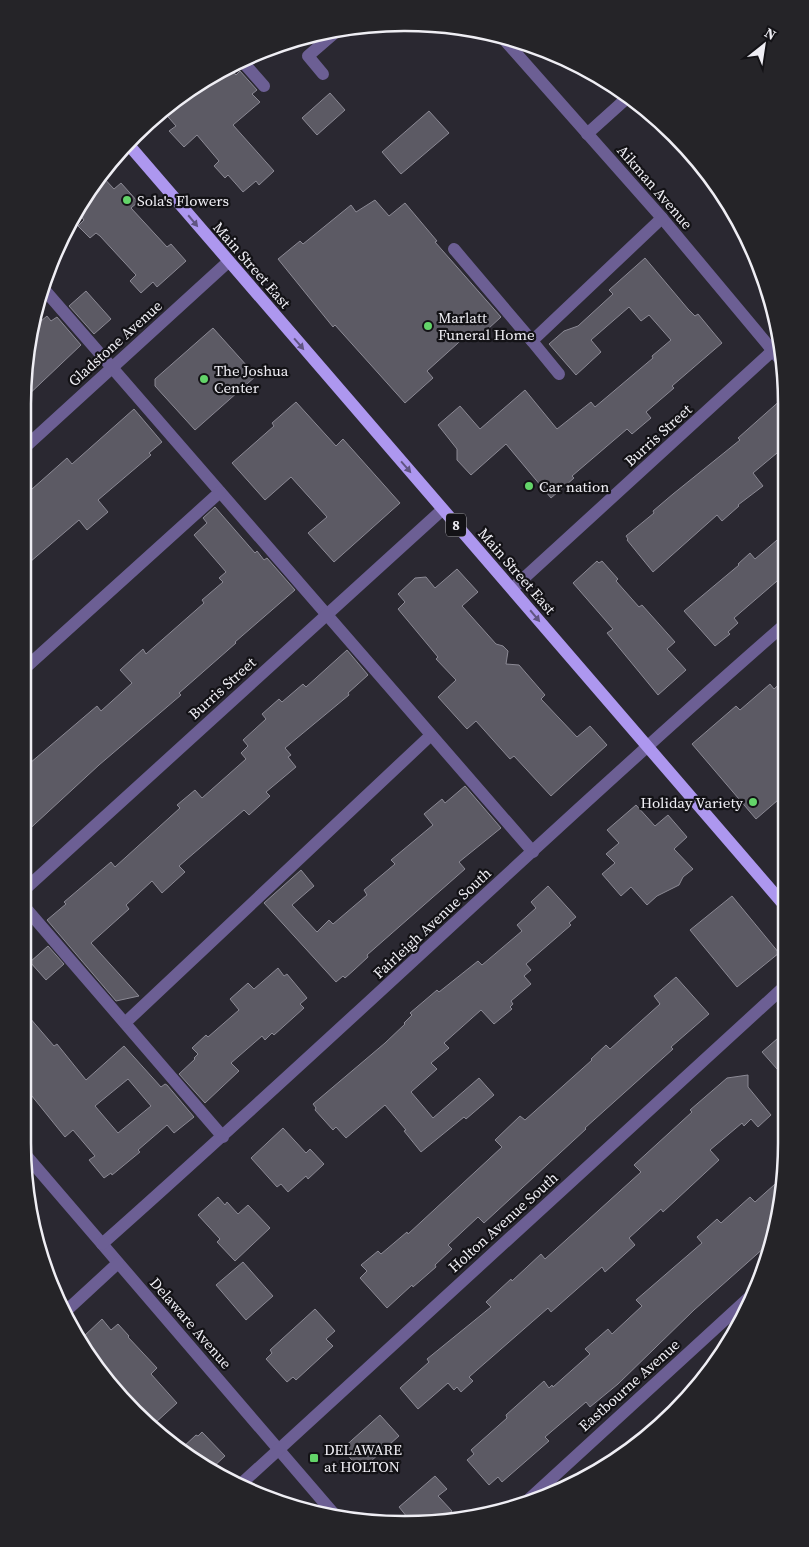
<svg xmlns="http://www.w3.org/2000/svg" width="809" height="1547" viewBox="0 0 809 1547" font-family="'Source Serif 4',serif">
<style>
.building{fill:#5c5a64;stroke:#8b8994;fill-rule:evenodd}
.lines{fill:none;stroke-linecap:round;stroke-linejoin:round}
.minor{stroke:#6c5f94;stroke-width:12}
.major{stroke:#ad97ef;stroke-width:12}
.oneway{fill:#605482}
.poi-dot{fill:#63d469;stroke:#131216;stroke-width:2}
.labels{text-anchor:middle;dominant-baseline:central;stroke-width:4.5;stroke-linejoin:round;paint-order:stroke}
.shield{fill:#131216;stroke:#adacb1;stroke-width:1}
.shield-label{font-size:14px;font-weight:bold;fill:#efeef4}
.street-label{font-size:15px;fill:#efeef4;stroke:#131216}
.poi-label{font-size:15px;fill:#efeef4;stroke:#131216;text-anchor:start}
.rim{fill:none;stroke:#efeef4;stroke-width:2.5}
</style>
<rect width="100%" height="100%" fill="#2a2831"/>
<g class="building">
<polygon points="229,67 236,75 240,71 257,90 252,94 260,102 233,125 274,171 259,185 256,181 243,192 228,175 225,178 214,166 219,161 197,135 184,147 169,131 176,126 162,110 214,74"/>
<polygon points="330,93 345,110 317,135 302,118"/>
<polygon points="429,111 449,133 401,174 382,152"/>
<polygon points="100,174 114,189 121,183 138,202 131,208 167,247 171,244 186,261 157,287 153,282 141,293 130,281 136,275 100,236 96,233 90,238 78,226 84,220 77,211"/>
<polygon points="375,200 389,216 405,203 437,241 435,242 501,317 475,341 468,334 427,371 433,378 405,403 335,325 333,327 278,259 300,241 303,244 351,205 356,212"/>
<polygon points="645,258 688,309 695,316 698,314 722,343 672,386 674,388 646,412 651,418 632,434 627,429 572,476 574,478 551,498 506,444 471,475 457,460 457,449 438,425 460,406 480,429 525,390 557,429 591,402 595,407 653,358 652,356 671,340 649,315 641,321 629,307 591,340 601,352 576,375 549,344 564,331 578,326 613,294 609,290"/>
<polygon points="86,291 111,319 94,334 69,306"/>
<polygon points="34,313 41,321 47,316 51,321 57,317 81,345 23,400 23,380"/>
<polygon points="213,328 256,376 195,430 155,386 155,379"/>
<polygon points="783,398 783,448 753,473 763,486 738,505 739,506 722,521 717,515 653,572 627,540 628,539 626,536 654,513 653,511 673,494 740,440 738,438"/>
<polygon points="296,402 336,446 343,439 400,503 334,562 308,533 327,517 291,477 265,500 232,463 274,426 272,423"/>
<polygon points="134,409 162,442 149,453 151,455 98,500 108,512 87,530 79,520 23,568 23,497 67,458 72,464"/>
<polygon points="215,507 255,553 257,551 264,560 267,558 295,590 235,642 236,643 179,693 181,695 99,765 23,835 23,769 97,706 101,711 132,683 120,670 143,649 146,654 204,603 202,600 223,582 219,578 226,572 194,535 207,523 203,518"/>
<polygon points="784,534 784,575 734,618 738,623 728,632 730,634 715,646 684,611 739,565 738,564 750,553 755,559"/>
<polygon points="597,561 599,563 602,561 618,579 616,581 639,607 642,605 675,642 667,649 686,670 658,695 607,633 613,629 573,583"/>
<polygon points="457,569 478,592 462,606 496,644 503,646 508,651 506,664 519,665 545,695 541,699 577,737 590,726 607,745 551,796 514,756 510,759 476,721 467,729 438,697 456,680 436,659 438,657 398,609 405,602 398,594 415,578 426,577 435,588"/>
<polygon points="347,650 368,675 348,693 349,695 285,748 291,755 288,757 296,767 266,792 270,796 249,815 244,810 179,866 185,872 162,893 152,881 126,905 129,909 91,943 139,996 116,1001 47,920 66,904 64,902 111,862 115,867 180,808 177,805 195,790 202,798 246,759 241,753 248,746 243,740 266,719 262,714 279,699 282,702 303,684 306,687"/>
<polygon points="784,680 785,794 756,819 692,744 736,706 740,710 770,684 774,689"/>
<polygon points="465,786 501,828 459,862 465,869 367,955 368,957 354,970 345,978 343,976 336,982 264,903 301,870 314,886 292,905 317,932 329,920 333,924 367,895 364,890 395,864 391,860 433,825 424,814 442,799 445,803"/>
<polygon points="636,805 655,826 668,815 687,837 674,849 693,869 683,877 679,885 657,896 647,905 631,887 621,896 602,874 615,863 606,854 619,843 607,830"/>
<polygon points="548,886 576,917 569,923 571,925 526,964 531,970 524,976 531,984 511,1001 513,1004 510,1007 512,1009 494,1024 481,1010 444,1043 449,1048 431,1063 437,1069 411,1092 433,1118 479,1078 494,1095 466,1119 464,1117 421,1152 404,1131 406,1130 385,1105 346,1138 336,1127 333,1130 315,1110 316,1108 313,1104 385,1043 405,1024 404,1023 412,1015 410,1013 437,990 439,992 478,961 482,965 522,931 517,925 536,908 531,902"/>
<polygon points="732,896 779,953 737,987 690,930"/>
<polygon points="48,946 64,964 46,980 30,962"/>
<polygon points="278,968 284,976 287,974 307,998 300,1004 304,1008 274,1035 272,1033 265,1040 262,1036 231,1063 239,1071 205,1103 179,1074 195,1059 194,1058 198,1054 192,1048 206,1035 208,1037 239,1010 230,999 248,983 254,989"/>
<polygon points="676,977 709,1014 671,1047 673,1049 585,1128 586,1129 484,1223 478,1217 448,1245 452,1249 435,1265 436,1267 413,1287 412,1285 387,1308 360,1278 367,1271 361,1265 378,1251 381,1254 407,1232 408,1234 502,1147 495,1140 520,1116 525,1120 592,1060 591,1059 606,1045 610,1049 660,1004 654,996"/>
<path d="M 23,1010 L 54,1046 L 57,1044 L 86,1080 L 124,1046 L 161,1087 L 165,1084 L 167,1085 L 194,1117 L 174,1133 L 167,1125 L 138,1150 L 140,1152 L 112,1175 L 111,1173 L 104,1178 L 89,1160 L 95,1156 L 73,1130 L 65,1137 L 23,1085 ZM 128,1079 L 151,1106 L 118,1133 L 95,1106 Z"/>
<polygon points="785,1032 785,1078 762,1052"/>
<polygon points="748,1075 748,1087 771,1115 758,1127 751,1119 744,1126 742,1123 710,1150 719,1160 663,1212 661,1209 629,1238 635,1245 605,1272 602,1267 551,1312 548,1308 469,1377 473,1381 461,1392 457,1387 454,1390 448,1383 418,1409 400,1388 429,1362 427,1359 491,1307 486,1302 511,1279 512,1281 541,1254 545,1259 641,1172 634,1165 692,1112 690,1110 727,1078"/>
<polygon points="283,1128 306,1153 310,1149 324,1164 308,1179 306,1176 288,1192 281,1184 277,1187 251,1158"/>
<polygon points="784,1176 774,1239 694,1310 618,1384 590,1407 586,1402 545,1437 549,1441 502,1482 498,1477 489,1485 467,1460 474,1454 471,1450 507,1418 506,1415 544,1381 549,1388 552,1385 553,1387 590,1354 585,1349 608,1329 612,1334 642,1306 636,1300 702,1243 697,1237 717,1219 721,1223 750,1197 755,1202"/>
<polygon points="218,1197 225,1205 227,1202 238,1214 248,1205 270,1228 235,1261 217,1242 220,1239 198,1215"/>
<polygon points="243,1262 273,1296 246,1320 216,1285"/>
<polygon points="315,1309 335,1331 326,1339 333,1346 296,1380 293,1377 287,1382 266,1359 272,1353 270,1350"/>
<polygon points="102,1319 111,1330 118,1324 129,1336 128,1337 157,1368 151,1374 177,1403 154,1424 102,1375 82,1338"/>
<polygon points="380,1415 399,1436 361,1470 342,1449"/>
<polygon points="202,1432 225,1456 211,1469 193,1460 181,1449 196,1435 198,1436"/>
<polygon points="435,1476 447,1489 438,1496 452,1511 439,1522 430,1524 411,1522 399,1507"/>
</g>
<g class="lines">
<g class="minor">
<polyline points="500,35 662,218 783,363"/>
<polyline points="242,61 264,86"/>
<polyline points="323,74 308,56 338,30"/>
<polyline points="587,134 627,98"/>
<polyline points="454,249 532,341 662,218"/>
<polyline points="42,287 533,852"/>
<polyline points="532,341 559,374"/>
<polyline points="23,449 228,262"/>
<polyline points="512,589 780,344"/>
<polyline points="23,670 220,492"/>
<polyline points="23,891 442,510"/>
<polyline points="23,905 223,1137"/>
<polyline points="125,1023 431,735"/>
<polyline points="24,1153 334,1514"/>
<path d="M 102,1244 C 332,1040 553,827 784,625"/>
<polyline points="67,1310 118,1263"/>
<polyline points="242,1483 785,986"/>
<polyline points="527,1501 754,1293"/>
</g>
<polyline class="major" points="128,144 785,906"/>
</g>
<defs><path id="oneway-solid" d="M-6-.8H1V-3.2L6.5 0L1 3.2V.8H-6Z" transform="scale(1.25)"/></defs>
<g class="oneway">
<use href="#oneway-solid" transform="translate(193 221) rotate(50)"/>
<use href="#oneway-solid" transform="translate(299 344) rotate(49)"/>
<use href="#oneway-solid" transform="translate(406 467) rotate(49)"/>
<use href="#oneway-solid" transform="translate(535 616) rotate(50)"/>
</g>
<g class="poi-dot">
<circle cx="127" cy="200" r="5"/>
<circle cx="428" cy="326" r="5"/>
<circle cx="204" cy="379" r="5"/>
<circle cx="529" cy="486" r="5"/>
<circle cx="753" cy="802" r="5"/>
<rect x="309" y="1453" width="10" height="10" rx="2.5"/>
</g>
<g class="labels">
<rect class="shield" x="446" y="513.5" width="20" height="23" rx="4"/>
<g class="shield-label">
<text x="456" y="525">8</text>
</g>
<g class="street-label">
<text transform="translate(655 187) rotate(49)">Aikman Avenue</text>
<text transform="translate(252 265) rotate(49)">Main Street East</text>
<text transform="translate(115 343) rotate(-42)">Gladstone Avenue</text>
<text transform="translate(658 435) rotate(-42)">Burris Street</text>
<text transform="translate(517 571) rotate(49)">Main Street East</text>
<text transform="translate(222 688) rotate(-42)">Burris Street</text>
<text transform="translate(432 923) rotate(-43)">Fairleigh Avenue South</text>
<text transform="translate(503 1222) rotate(-42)">Holton Avenue South</text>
<text transform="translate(191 1323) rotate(49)">Delaware Avenue</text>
<text transform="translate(629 1385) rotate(-42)">Eastbourne Avenue</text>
</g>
<g class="poi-label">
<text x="137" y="200">Sola's Flowers</text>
<text x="438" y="317">Marlatt<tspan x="438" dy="17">Funeral Home</tspan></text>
<text x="214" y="370">The Joshua<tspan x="214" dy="17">Center</tspan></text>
<text x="539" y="486">Car nation</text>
<text x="743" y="802" text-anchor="end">Holiday Variety</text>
<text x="324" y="1449">DELAWARE<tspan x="324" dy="17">at HOLTON</tspan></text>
</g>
</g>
<path d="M0 0H809V1547H0ZM404 31H405A373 373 0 0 1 778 404V1143A373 373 0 0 1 405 1516H404A373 373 0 0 1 31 1143V404A373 373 0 0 1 404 31Z" fill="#252428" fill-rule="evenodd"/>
<path class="rim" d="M404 31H405A373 373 0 0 1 778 404V1143A373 373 0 0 1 405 1516H404A373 373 0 0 1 31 1143V404A373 373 0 0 1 404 31Z"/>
<g transform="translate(764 45) rotate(30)" stroke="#131216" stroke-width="4" paint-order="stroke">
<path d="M0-4L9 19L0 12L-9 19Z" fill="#efeef4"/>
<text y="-8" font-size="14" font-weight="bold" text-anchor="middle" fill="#efeef4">N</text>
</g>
</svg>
